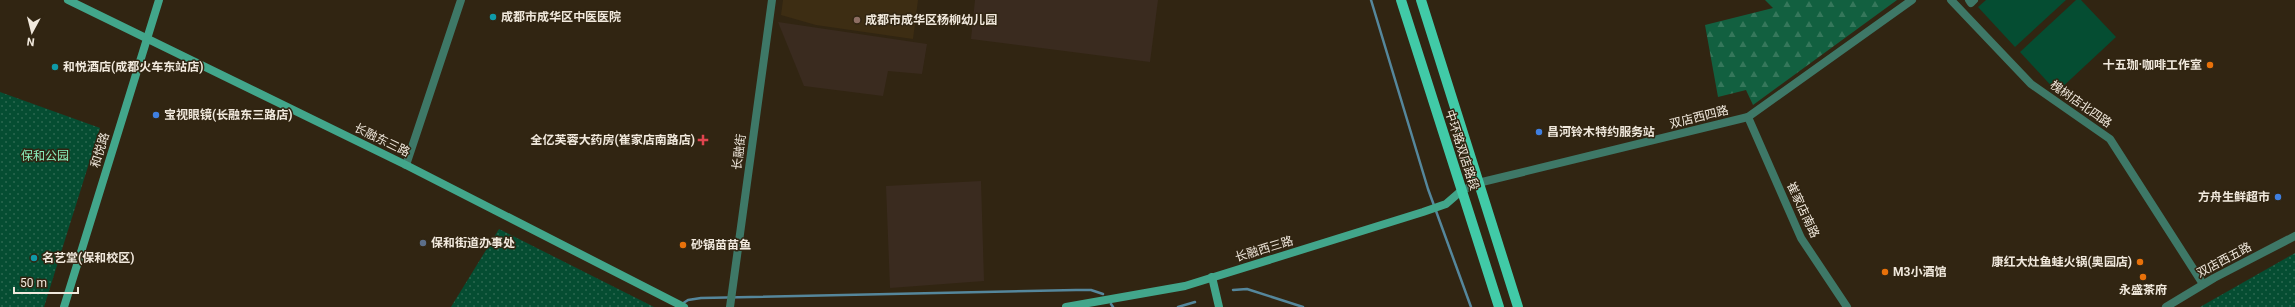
<svg xmlns="http://www.w3.org/2000/svg" width="2295" height="307" viewBox="0 0 2295 307" font-family="Roboto,'Noto Sans SC',sans-serif">
<style>
.industrial{fill:#3a2b1f}
.built{fill:#3d2d13}
.grass{fill:url(#grass-dots)}
.forest{fill:url(#forest-firs)}
.garden{fill:#054d32}
.lines{fill:none;stroke-linecap:round;stroke-linejoin:round}
.stream{stroke:#55879c;stroke-width:2.5}
.street{stroke:#3e7867;stroke-width:8}
.secondary{stroke:#42a68b;stroke-width:8}
.primary{stroke:#41caa7;stroke-width:10}
.culture-dot{fill:#0f9aa8;stroke:#312512;stroke-width:1.5}
.education-dot{fill:#8d6e63;stroke:#312512;stroke-width:1.5}
.food-dot{fill:#e8710a;stroke:#312512;stroke-width:1.5}
.shop-dot{fill:#3f7fe0;stroke:#312512;stroke-width:1.5}
.health-dot{fill:#e0444e;stroke:#312512;stroke-width:1.5}
.service-dot{fill:#5c6f8a;stroke:#312512;stroke-width:1.5}
.labels{text-anchor:middle;dominant-baseline:central;stroke-width:3;stroke-linejoin:round;paint-order:stroke}
.poi-label{font-size:12px;font-weight:bold;fill:#f0e8dc;stroke:#312512;text-anchor:start}
.street-label{font-size:12px;fill:#f0e8dc;stroke:#312512}
.park-label{font-size:12px;fill:#8af0bd;stroke:#312512}
</style>
<defs>
<pattern id="grass-dots" width="8" height="8" patternUnits="userSpaceOnUse"><rect width="8" height="8" fill="#054d32"/><path d="M2 2h.1M6 6h.1" fill="none" stroke="#2a674f" stroke-width="1.8" stroke-linecap="round"/></pattern>
<pattern id="forest-firs" width="22" height="20" patternUnits="userSpaceOnUse"><rect width="22" height="20" fill="#126040"/><path d="M5 1l3.5 6h-7zM16 11l3.5 6h-7z" fill="#35775b"/></pattern>
</defs>
<rect width="100%" height="100%" fill="#312512"/>
<g class="industrial">
<polygon points="975,0 1158,0 1150,62 971,39"/>
<polygon points="778,22 927,44 922,74 888,71 883,96 804,86"/>
<polygon points="981,181 984,281 890,288 886,186"/>
</g>
<polygon class="built" points="783,0 918,0 913,39 816,25 781,15"/>
<g class="grass">
<polygon points="0,92 100,128 44,307 0,307"/>
<polygon points="499,229 654,307 451,307"/>
<polygon points="2295,253 2295,307 2200,307"/>
</g>
<polygon class="forest" points="1765,0 1897,0 1753,105 1746,90 1718,97 1705,25 1773,8"/>
<g class="garden">
<polygon points="1986,0 2066,0 2015,47 1978,7"/>
<polygon points="2076,0 2081,0 2116,37 2057,92 2020,52"/>
</g>
<g class="lines">
<g class="stream">
<polyline points="1371,0 1428,189 1471,307"/>
<polyline points="1233,290 1247,289 1303,307"/>
<polyline points="682,304 688,300 701,298 1076,290 1091,290 1103,294"/>
<polyline points="1111,304 1113,307"/>
<polyline points="1178,307 1195,302"/>
</g>
<g class="street">
<polyline points="1951,0 2031,84 2110,139 2203,284"/>
<polyline points="1969,0 1971,3 1974,0"/>
<polyline points="1748,117 1801,238 1847,307"/>
<polyline points="406,165 461,0"/>
<polyline points="1461,191 1478,183 1748,117 1912,0"/>
<polyline points="730,307 772,0"/>
<polyline points="2166,307 2214,278 2295,236"/>
</g>
<g class="secondary">
<polyline points="68,0 406,165 684,307"/>
<polyline points="1212,277 1219,307"/>
<polyline points="64,307 159,0"/>
<polyline points="1066,307 1185,286 1423,212 1446,204 1461,191"/>
</g>
<g class="primary">
<polyline points="1401,0 1499,307"/>
<polyline points="1421,0 1518,307"/>
</g>
</g>
<g class="culture-dot">
<circle cx="493" cy="17" r="4"/>
<circle cx="55" cy="67" r="4"/>
<circle cx="34" cy="258" r="4"/>
</g>
<circle class="education-dot" cx="857" cy="20" r="4"/>
<g class="food-dot">
<circle cx="2210" cy="65" r="4"/>
<circle cx="683" cy="245" r="4"/>
<circle cx="2140" cy="262" r="4"/>
<circle cx="1885" cy="272" r="4"/>
<circle cx="2143" cy="277" r="4"/>
</g>
<g class="shop-dot">
<circle cx="156" cy="115" r="4"/>
<circle cx="1539" cy="132" r="4"/>
<circle cx="2278" cy="197" r="4"/>
</g>
<path class="health-dot" d="M701 134h4v4h4v4h-4v4h-4v-4h-4v-4h4z"/>
<circle class="service-dot" cx="423" cy="243" r="4"/>
<g class="labels">
<g class="poi-label">
<text x="501" y="17">成都市成华区中医医院</text>
<text x="865" y="20">成都市成华区杨柳幼儿园</text>
<text x="2202" y="65" text-anchor="end">十五珈·咖啡工作室</text>
<text x="63" y="67">和悦酒店(成都火车东站店)</text>
<text x="164" y="115">宝视眼镜(长融东三路店)</text>
<text x="1547" y="132">昌河铃木特约服务站</text>
<text x="695" y="140" text-anchor="end">全亿芙蓉大药房(崔家店南路店)</text>
<text x="2270" y="197" text-anchor="end">方舟生鲜超市</text>
<text x="431" y="243">保和街道办事处</text>
<text x="691" y="245">砂锅苗苗鱼</text>
<text x="42" y="258">名艺堂(保和校区)</text>
<text x="2132" y="262" text-anchor="end">康红大灶鱼蛙火锅(奥园店)</text>
<text x="1893" y="272">M3小酒馆</text>
<text x="2143" y="290" text-anchor="middle">永盛茶府</text>
</g>
<g class="street-label">
<text transform="translate(2081 104) rotate(35)">槐树店北四路</text>
<text transform="translate(1699 117) rotate(-14)">双店西四路</text>
<text transform="translate(382 140) rotate(26)">长融东三路</text>
<text transform="translate(100 150) rotate(-73)">和悦路</text>
<text transform="translate(1462 150) rotate(72)">中环路双店路段</text>
<text transform="translate(739 152) rotate(-82)">长融街</text>
<text transform="translate(1803 210) rotate(65)">崔家店南路</text>
<text transform="translate(1264 249) rotate(-17)">长融西三路</text>
<text transform="translate(2224 260) rotate(-28)">双店西五路</text>
</g>
<g class="park-label">
<text x="45" y="156">保和公园</text>
</g>
</g>
<g transform="translate(32 32) rotate(187)" stroke="#312512" stroke-width="3" paint-order="stroke">
<path d="M0-3L7 15L0 10L-7 15Z" fill="#f0e8dc"/>
<text y="-6" font-size="11" font-weight="bold" text-anchor="middle" fill="#f0e8dc">N</text>
</g>
<path d="M14 287v6h64v-6" fill="none" stroke="#f0e8dc" stroke-width="2"/>
<text x="20" y="287" font-size="12" fill="#f0e8dc" stroke="#312512" stroke-width="3" paint-order="stroke">50 m</text>
</svg>
